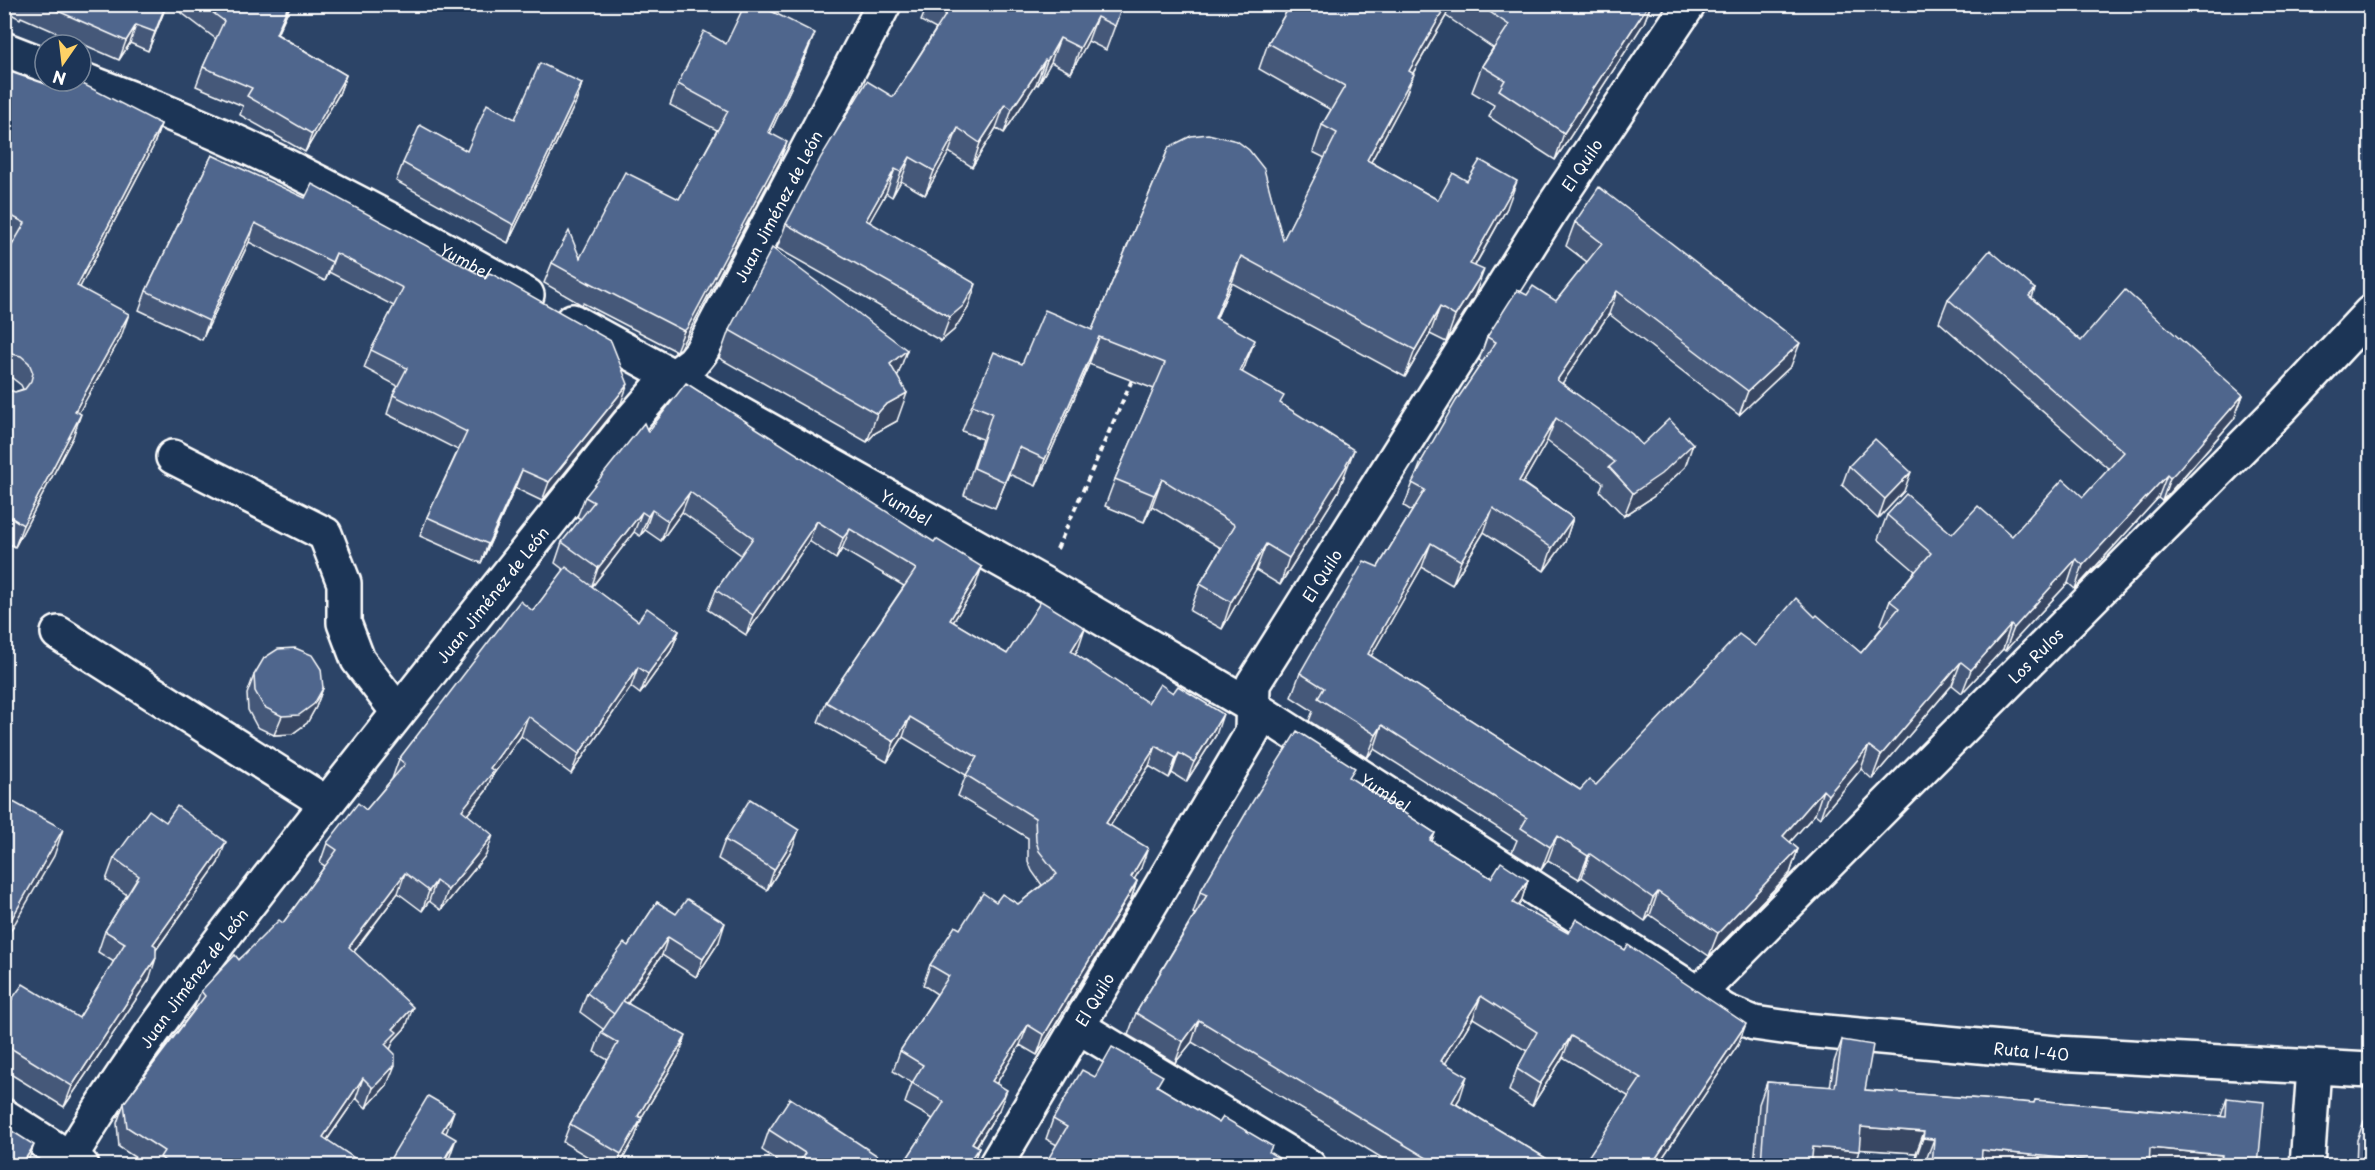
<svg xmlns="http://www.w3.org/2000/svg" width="2375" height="1170" viewBox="0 0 2375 1170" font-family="'Playpen Sans',sans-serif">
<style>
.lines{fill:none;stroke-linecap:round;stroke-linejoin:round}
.minor-casing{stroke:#fff;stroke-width:38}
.major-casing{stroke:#fff;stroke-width:38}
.path{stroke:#fff;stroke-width:4;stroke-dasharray:6 4.5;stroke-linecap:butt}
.minor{stroke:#1d3557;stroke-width:33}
.major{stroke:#1d3557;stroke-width:33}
.wall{fill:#445879;stroke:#fff;stroke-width:1.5}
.shaded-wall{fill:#374763;stroke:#fff;stroke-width:1.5}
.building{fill:#4f668d;stroke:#fff;stroke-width:1.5}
.labels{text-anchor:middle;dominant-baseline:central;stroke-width:4.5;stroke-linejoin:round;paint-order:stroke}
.street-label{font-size:16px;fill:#fff;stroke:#1d3557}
</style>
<rect width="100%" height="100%" fill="#2c4467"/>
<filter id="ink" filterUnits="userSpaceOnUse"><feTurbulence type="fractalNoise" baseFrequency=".0167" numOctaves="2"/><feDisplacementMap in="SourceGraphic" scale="12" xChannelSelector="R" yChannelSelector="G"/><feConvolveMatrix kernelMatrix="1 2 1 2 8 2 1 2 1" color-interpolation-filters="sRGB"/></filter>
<g filter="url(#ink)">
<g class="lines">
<g class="minor-casing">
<g id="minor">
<path id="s1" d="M 674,377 L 1042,583 L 1253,707 L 1725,1011 L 1754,1023 L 1804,1030 L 2056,1053 L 2370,1070"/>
<polyline points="173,457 325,534 344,583 344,623 358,660 398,712"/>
<polyline points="58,633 326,803"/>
<path id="s2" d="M 1698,994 L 2284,405 L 2370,313"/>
<polyline points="1079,1027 1309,1166"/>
<polyline points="4,1116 82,1166"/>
<path id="s3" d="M 995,1166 L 1252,733 L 1253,684 L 1553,207 L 1689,4"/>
<polyline points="2307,1166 2314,1068"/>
</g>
</g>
<g class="major-casing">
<g id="major">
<polyline points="4,49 45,65"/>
<path id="s4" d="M 81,79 C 136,100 192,121 245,146 C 341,192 435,243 527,295"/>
<polyline points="572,321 674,377"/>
<path id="s5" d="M 65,1166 C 133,1051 217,944 299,839 C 407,700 517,563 627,425 L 659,388 L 693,362 L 701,352 L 884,4"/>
</g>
</g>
<polyline class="path" points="1057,549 1132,380"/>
<use href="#minor" class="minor"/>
<use href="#major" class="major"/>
</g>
<g class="wall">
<polygon points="4,4 167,4 148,51 130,43 119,60 21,17 20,19 4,10"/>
<polygon points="170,4 291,4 277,34 346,75 339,94 305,152 240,115 243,106 196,86 203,67 216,39"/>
<polygon points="928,4 1123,4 1106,50 1088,41 1071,73 1051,62 1038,85 1036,84 1004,133 996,128 972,167 949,152 925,195 901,181 892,197 886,193 869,222 968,308 954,330 941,341 777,248 786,224 893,97 936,29 921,21"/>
<polygon points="1291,4 1651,4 1644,23 1555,160 1489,117 1494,105 1472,92 1482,66 1493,48 1446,16 1413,73 1404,100 1371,162 1438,200 1507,208 1475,266 1474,297 1446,342 1430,334 1405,377 1232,283 1216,319 1245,366 1242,372 1281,404 1344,477 1338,492 1280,585 1256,570 1222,629 1190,611 1200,584 1221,548 1152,506 1144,522 1105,506 1115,479 1154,389 1089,364 1036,486 1009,474 995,508 964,495 982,439 962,431 972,405 1022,364 1092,330 1169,147 1283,240 1325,158 1313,152 1322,125 1331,110 1259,69 1268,43"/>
<polygon points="807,53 770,133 779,163 680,348 676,351 583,303 582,305 544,283 552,263 580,258 679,199 717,130 670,105 678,84"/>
<polygon points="4,70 161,124 153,147 80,287 121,337 78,413 73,437 15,547 4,541 4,389 15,392 23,389 21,385 12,378 4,377 4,259 13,243 4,239"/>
<polygon points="582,83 576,102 508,243 396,181 403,163 467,151 515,119"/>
<polygon points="212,155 621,403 542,501 515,488 481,563 420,536 427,517 458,450 387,414 393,395 398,386 364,368 371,350 394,306 329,272 325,281 249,242 202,340 139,310 146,291"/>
<polygon points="1575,222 1791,366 1739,415 1609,314 1562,383 1642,445 1685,467 1653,497 1624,516 1600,491 1603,483 1547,441 1523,483 1573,518 1565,542 1544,571 1484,532 1452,585 1422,567 1371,656 1580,790 1596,785 1755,646 1815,617 1861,653 1883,626 1881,624 1890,601 1915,571 1878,539 1887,515 1952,534 2012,536 2083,497 2109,469 1939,322 1948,299 2035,289 2032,298 2081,341 2243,395 2234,419 2167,496 2162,501 2158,498 2075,589 2068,583 2005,651 2003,649 1962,693 1952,685 1872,779 1861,769 1820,818 1815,814 1790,842 1798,849 1790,873 1709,956 1650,915 1645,921 1582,877 1579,879 1548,860 1541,870 1512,852 1517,840 1374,749 1367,758 1309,721 1313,711 1291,697 1300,673 1378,567 1412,511 1404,506 1421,462 1482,362 1479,360 1487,337 1527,295 1556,301 1587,262 1566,246"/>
<polygon points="729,330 907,350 897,376 897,421 875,433 867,442 719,358"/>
<polygon points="648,432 975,587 953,622 1007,654 1078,649 1075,654 1148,703 1216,735 1186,782 1172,773 1169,778 1149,766 1110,826 1141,868 1134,879 1137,881 1130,902 1037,1055 1020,1045 996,1084 999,1110 977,1146 979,1147 972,1166 902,1166 933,1119 905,1103 912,1083 893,1071 900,1051 937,994 923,985 930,965 960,929 996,902 1018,904 1042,885 1032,871 1028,861 1028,838 958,796 966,775 903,737 887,762 818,722 826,702 904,586 842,549 836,559 809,541 746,635 708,610 716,590 741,555 682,512 661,541 645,530 640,536 634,532 592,587 638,621 679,631 671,651 640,694 631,687 571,774 521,736 492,776 486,791 467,815 486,855 441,910 429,901 422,911 398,893 354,952 406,1027 394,1040 390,1049 387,1085 366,1108 356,1098 327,1140 366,1166 148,1166 119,1147 117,1123 124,1103 193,1011 201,991 283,923 325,866 320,863 327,843 366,810 392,779 399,759 533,611 564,570 555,563 562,542 581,519 577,517 585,497"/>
<polygon points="1849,466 1904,491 1878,519 1842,485"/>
<polygon points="254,675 323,688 316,707 307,723 292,734 274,735 257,727 248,710 247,694"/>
<polygon points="1351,779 1435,833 1432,841 1491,878 1528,880 1521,902 1518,906 1738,1045 1657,1166 1628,1096 1563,1057 1532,1106 1509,1091 1517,1069 1527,1051 1473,1018 1445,1063 1460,1098 1456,1104 1559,1166 1395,1166 1192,1042 1175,1063 1128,1035 1136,1013 1195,914 1193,913 1200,892"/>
<polygon points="725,840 792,849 767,890 718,859"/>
<polygon points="114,858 218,863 156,950 149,980 64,1107 4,1070 4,1010 79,1018 114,962 98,952 105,931 127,895 106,880"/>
<polygon points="657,902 719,942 696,977 662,955 628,1003 679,1055 641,1118 635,1137 619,1166 603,1166 563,1142 570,1124 608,1060 594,1052 601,1033 603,1029 580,1012 587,993 628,946"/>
<polygon points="1842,1040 1865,1090 2034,1103 2035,1100 2221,1116 2227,1098 2258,1166 1925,1166 1926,1160 1915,1160 1916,1153 1859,1149 1854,1166 1754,1166 1759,1104 1767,1082 1830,1087 1834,1062"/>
<polygon points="1095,1077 1159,1087 1219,1123 1270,1152 1057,1145 1046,1139 1053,1119"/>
<polygon points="2364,1121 2370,1166 2356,1166 2357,1140"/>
<polygon points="769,1130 893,1166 785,1166 762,1150"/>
</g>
<g class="shaded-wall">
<polygon points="166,4 167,4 148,51 155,32"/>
<polygon points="289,4 291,4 269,52 276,34"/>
<polygon points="1447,4 1450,4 1446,16 1399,97 1409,71"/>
<polygon points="1649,4 1651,4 1644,23 1555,160 1564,133"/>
<polygon points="1097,17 1088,41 1071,73 1080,48"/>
<polygon points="136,25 130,43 119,60 126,41"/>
<polygon points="815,33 807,53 761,153 768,132"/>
<polygon points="1060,38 1051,62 1038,85 1047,61"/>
<polygon points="1045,60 1036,84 1004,133 1012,109"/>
<polygon points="1414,74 1404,100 1358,186 1367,160"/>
<polygon points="346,75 339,94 305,152 312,134"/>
<polygon points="582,83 576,102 508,243 514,225"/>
<polygon points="1005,104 996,128 972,167 980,143"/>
<polygon points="161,124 153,147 69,308 77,286"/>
<polygon points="958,128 949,152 925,195 934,171"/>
<polygon points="787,142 779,163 680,348 676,351 684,331"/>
<polygon points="910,157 901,181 892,197 901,172"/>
<polygon points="895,169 886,193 857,244 866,220"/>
<polygon points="1517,181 1507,208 1461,290 1470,264"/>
<polygon points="255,223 249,242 202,340 209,321"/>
<polygon points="336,253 329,272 325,281 332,262"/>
<polygon points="1241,256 1232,283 1205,344 1215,318"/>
<polygon points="1484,270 1474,297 1446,342 1455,316"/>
<polygon points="976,284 968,308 954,330 941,341 950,317"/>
<polygon points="1617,291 1609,314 1549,403 1557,380"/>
<polygon points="1440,307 1430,334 1405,377 1415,350"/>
<polygon points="129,314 121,337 67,434 75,411"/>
<polygon points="1099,337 1089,364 1036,486 1045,459"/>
<polygon points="1255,340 1245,366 1231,398 1240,371"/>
<polygon points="1800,343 1791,366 1739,415 1748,391"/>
<polygon points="907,350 897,378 890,364"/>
<polygon points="12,354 4,373 4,356"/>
<polygon points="628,384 621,403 542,501 549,482"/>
<polygon points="907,393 897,421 875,433 867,442 877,414 885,405"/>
<polygon points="2243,395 2234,419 2162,501 2170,478"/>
<polygon points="81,414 73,437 15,547 23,525"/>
<polygon points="1556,418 1547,441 1511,504 1519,481"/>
<polygon points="1693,444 1685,467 1653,497 1624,516 1633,493"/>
<polygon points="1019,447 1009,474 995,508 1005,482"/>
<polygon points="1354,450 1338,492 1280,585 1289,558"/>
<polygon points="522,470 515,488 481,563 488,544"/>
<polygon points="1911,472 1904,491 1878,519 1885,499"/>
<polygon points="2167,475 2158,498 2075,589 2083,565"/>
<polygon points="1162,479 1152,506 1144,522 1154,495"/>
<polygon points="690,492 682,512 661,541 668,521"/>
<polygon points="1493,508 1484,532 1452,585 1461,561"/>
<polygon points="652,510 645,530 640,536 648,516"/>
<polygon points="642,512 634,532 591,588 598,568"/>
<polygon points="1573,518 1565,542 1544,571 1552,548"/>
<polygon points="817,521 809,541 746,635 753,615"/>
<polygon points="850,529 842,549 836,559 843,538"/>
<polygon points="1431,543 1422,567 1359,677 1368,654"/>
<polygon points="1266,544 1256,570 1222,629 1231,602"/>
<polygon points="2076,559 2068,583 2005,651 2014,628"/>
<polygon points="982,567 975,587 942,640 950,620"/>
<polygon points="2011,625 2003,649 1962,693 1971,670"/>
<polygon points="1085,628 1078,649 1064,672 1071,651"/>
<polygon points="679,631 671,651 640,694 648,674"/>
<polygon points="1961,662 1952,685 1872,779 1881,755"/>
<polygon points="638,667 631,687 571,774 579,754"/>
<polygon points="323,688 316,707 307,723 292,734 274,735 282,716"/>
<polygon points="1223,714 1216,735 1186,782 1194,762"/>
<polygon points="528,716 521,736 492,776 486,791 455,830 462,810 490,768"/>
<polygon points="910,717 903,737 887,762 894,742"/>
<polygon points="1382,725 1374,749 1367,758 1376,735"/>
<polygon points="1156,746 1149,766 1099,843 1106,823"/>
<polygon points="1869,746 1861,769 1820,818 1828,795"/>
<polygon points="1179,753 1172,773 1169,778 1176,758"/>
<polygon points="1823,790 1815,814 1774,860 1783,836"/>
<polygon points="63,829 54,856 4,942 4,932"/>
<polygon points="799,830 792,849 767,890 774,870"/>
<polygon points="493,835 486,855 441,910 448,890"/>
<polygon points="1557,836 1548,860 1541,870 1550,847"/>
<polygon points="226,842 218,863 145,965 153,944"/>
<polygon points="1148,848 1141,868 1123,898 1131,877"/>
<polygon points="1798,849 1790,873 1709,956 1718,933"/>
<polygon points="1590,854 1582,877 1579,879 1588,856"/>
<polygon points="405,873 398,893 342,967 349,947"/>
<polygon points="1528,880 1521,902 1506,924 1513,903"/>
<polygon points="436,881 429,901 422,911 429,891"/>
<polygon points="1137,881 1130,902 1037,1055 1044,1035"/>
<polygon points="1658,892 1650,915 1645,921 1653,898"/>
<polygon points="725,923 719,942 696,977 703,959"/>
<polygon points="668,937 662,955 616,1019 623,1001"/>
<polygon points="156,958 149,980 64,1107 72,1086"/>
<polygon points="1481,996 1473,1018 1434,1082 1441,1061"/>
<polygon points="413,1007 406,1027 394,1040 389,1052 385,1044 393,1029"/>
<polygon points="1199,1020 1192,1042 1175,1063 1183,1042"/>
<polygon points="1746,1024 1738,1045 1657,1166 1652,1164"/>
<polygon points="1028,1025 1020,1045 985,1102 992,1081"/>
<polygon points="686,1036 679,1055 631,1135 638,1116"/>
<polygon points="1571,1036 1563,1057 1532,1106 1540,1084"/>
<polygon points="395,1065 387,1085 366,1108 373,1088"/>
<polygon points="1467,1076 1460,1098 1444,1123 1452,1102"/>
<polygon points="363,1078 356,1098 315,1157 323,1137"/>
<polygon points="1007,1090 999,1110 965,1164 972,1143"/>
<polygon points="454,1111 447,1131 435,1151 442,1131"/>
<polygon points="642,1118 635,1137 619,1166 617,1166 621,1154"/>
<polygon points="1861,1127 1924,1132 1916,1153 1853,1149"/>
<polygon points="1923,1138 1934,1139 1926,1160 1915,1160"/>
<polygon points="456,1139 449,1159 445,1166 442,1166"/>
<polygon points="34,1145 27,1164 26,1166 21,1166"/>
<polygon points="979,1147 972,1166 966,1166"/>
<polygon points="1813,1147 1859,1151 1854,1166 1806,1166"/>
<polygon points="2150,1148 2222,1155 2218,1166 2144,1166"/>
<polygon points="1982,1150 2140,1166 1977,1166"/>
<polygon points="1761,1163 1766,1163 1765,1166 1760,1166"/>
</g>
<g class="building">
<polygon points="42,4 166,4 155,32 136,25 126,41"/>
<polygon points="201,4 289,4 276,34 346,75 312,134 247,96 252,88 203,67 224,21"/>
<polygon points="745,4 757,4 815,33 768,132 787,142 687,328 684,331 589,282 590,284 552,263 569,231 580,258 625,172 679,199 728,111 678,84 704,31 726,44"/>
<polygon points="944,4 1123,4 1115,26 1097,17 1080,48 1060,38 1047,61 1045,60 1012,109 1005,104 980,143 958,128 934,171 910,157 901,172 895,169 866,220 976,284 963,306 950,317 786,224 821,157 867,81 893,97 950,8"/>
<polygon points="1291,4 1447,4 1409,71 1414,74 1367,160 1438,200 1453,173 1467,181 1480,160 1517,181 1470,264 1484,270 1455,316 1440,307 1415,350 1241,256 1215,318 1255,340 1240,371 1284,396 1280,403 1354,450 1346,464 1347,465 1289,558 1266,544 1231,602 1200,584 1235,525 1162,479 1154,495 1115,479 1165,363 1099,337 1045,459 1019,447 1005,482 974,468 992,413 972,405 994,352 1022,364 1045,310 1092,330 1169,147 1191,136 1208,134 1237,141 1249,150 1264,169 1283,240 1337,133 1322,125 1345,86 1268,43"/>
<polygon points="1478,4 1649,4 1564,133 1499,90 1505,80 1482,66 1509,25"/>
<polygon points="540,63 582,83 514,225 403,163 420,125 467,151 487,104 515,119"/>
<polygon points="4,70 67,91 72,81 77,81 161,124 77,286 129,314 75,411 81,414 23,525 4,513 4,389 15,392 25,389 31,381 33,373 29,363 21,356 12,354 4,356 4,259 25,223 4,212"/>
<polygon points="212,155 305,198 312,184 486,278 489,273 494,275 611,341 628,384 549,482 522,470 488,544 427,517 467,432 393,395 407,368 371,350 403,288 336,253 332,262 255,223 209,321 146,291"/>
<polygon points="1599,187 1800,343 1748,391 1617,291 1557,380 1632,434 1642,445 1669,419 1693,444 1661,474 1633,493 1609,467 1615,462 1556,418 1519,481 1573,518 1552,548 1493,508 1461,561 1431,543 1368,654 1580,790 1589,780 1596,785 1739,634 1755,646 1796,598 1815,617 1817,615 1861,653 1899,608 1890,601 1931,553 1887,515 1906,494 1952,534 1978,506 2012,536 2063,479 2083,497 2124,452 1948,299 1990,250 2035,289 2029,296 2081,341 2125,290 2243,395 2176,472 2170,478 2167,475 2083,565 2076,559 2014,628 2011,625 1971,670 1961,662 1881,755 1869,746 1828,795 1823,790 1783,836 1798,849 1718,933 1658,892 1653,898 1590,854 1588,856 1557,836 1550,847 1521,828 1527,818 1382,725 1376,735 1318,698 1324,688 1300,673 1364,561 1378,567 1425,490 1412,483 1423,463 1421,462 1456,401 1496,342 1487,337 1517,290 1527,295 1533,286 1556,301 1602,243 1575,222"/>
<polygon points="772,248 907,350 890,364 907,393 885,405 877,414 729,330"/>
<polygon points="686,383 934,542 936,539 982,567 950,620 1007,654 1041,601 1085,628 1071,651 1148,703 1160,684 1173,693 1178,686 1223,714 1194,762 1179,753 1176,758 1156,746 1106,823 1148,848 1131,877 1137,881 1044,1035 1028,1025 992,1081 1007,1090 972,1143 979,1147 966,1166 902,1166 944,1102 912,1083 923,1065 900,1051 949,976 930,965 955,926 960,929 983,893 996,902 1002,894 1018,904 1057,874 1039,851 1036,841 1035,818 966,775 977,757 910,717 894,742 826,702 916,569 850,529 843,538 817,521 753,615 716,590 753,538 690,492 668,521 652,510 648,516 642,512 598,568 562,542 594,502 585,497 644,423 648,432"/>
<polygon points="1875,439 1911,472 1885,499 1849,466"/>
<polygon points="566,567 638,621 647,608 679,631 648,674 638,667 579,754 528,716 490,768 494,771 462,810 493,835 448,890 436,881 429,891 405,873 349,947 413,1007 393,1029 397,1032 385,1044 395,1054 395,1065 373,1088 363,1078 323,1137 366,1166 227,1166 225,1165 225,1166 171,1166 160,1157 164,1151 127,1127 124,1103 205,996 201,991 235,955 239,960 279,920 283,923 337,850 327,843 358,803 366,810 405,764 399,759 520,601 533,611"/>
<polygon points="295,648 312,655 321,669 323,688 314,704 299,715 282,716 264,707 255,691 254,675 264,658 278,649"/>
<polygon points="1297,731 1355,768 1349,777 1435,833 1430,840 1491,878 1501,862 1528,880 1513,903 1568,933 1576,919 1625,950 1628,945 1746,1024 1652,1164 1657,1166 1582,1166 1641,1078 1571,1036 1540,1084 1517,1069 1537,1032 1481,996 1441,1061 1467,1076 1452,1102 1559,1166 1440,1166 1390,1136 1199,1020 1183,1042 1136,1013 1207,895 1200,892 1253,801"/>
<polygon points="4,797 63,829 4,932"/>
<polygon points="750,799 799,830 774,870 725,840"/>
<polygon points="177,806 226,842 153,944 156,946 156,958 72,1086 4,1044 4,1010 23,984 79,1018 125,943 105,931 139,876 114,858 149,810 166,822"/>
<polygon points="687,899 725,923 703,959 668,937 623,1001 686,1036 638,1116 642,1118 621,1154 570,1124 618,1043 601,1033 622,1002 614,1014 587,993 624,943 628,946 657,902 676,914"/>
<polygon points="1842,1040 1873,1045 1865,1090 2034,1103 2035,1100 2226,1117 2227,1098 2264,1102 2258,1166 2221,1166 2222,1155 2150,1148 2149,1166 2141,1166 1982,1150 1981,1166 1932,1166 1934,1139 1923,1138 1924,1132 1861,1127 1859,1151 1813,1147 1811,1166 1766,1166 1766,1163 1761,1163 1767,1082 1835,1087"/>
<polygon points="1112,1047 1163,1076 1157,1086 1219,1123 1223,1117 1272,1146 1269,1152 1291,1166 1044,1166 1067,1127 1053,1119 1082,1070 1095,1077"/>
<polygon points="428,1096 454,1111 442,1131 456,1139 442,1163 446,1166 386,1166"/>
<polygon points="790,1098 893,1166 797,1166 805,1153 769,1130"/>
<polygon points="2364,1121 2370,1121 2370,1166 2363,1166"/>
<polygon points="4,1126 34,1145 21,1166 4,1166"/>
</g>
</g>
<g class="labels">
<g class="street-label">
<text stroke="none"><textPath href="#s3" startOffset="1167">El Quilo</textPath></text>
<text stroke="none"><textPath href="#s5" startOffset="1200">Juan Jiménez de León</textPath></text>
<text stroke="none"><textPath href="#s4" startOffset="426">Yumbel</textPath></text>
<text stroke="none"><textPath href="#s1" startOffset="266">Yumbel</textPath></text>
<text stroke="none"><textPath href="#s3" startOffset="681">El Quilo</textPath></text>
<text stroke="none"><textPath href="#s5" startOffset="714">Juan Jiménez de León</textPath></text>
<text stroke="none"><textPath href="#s2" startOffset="478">Los Rulos</textPath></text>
<text stroke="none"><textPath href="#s1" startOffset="824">Yumbel</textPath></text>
<text stroke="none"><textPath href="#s5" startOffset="228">Juan Jiménez de León</textPath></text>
<text stroke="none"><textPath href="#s3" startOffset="194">El Quilo</textPath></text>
<text stroke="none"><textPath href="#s1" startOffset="1538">Ruta I-40</textPath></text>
</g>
</g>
<rect width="2375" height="1170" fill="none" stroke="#1d3557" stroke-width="24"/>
<rect x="12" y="12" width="2351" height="1146" fill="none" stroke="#fff" stroke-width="2" filter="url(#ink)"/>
<g transform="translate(63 63) rotate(194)"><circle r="28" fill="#1d3557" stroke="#77869a" stroke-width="1.5"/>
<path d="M0-4.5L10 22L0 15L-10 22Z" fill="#ffd166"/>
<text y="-9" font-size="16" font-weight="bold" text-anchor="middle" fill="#ffffff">N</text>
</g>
</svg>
